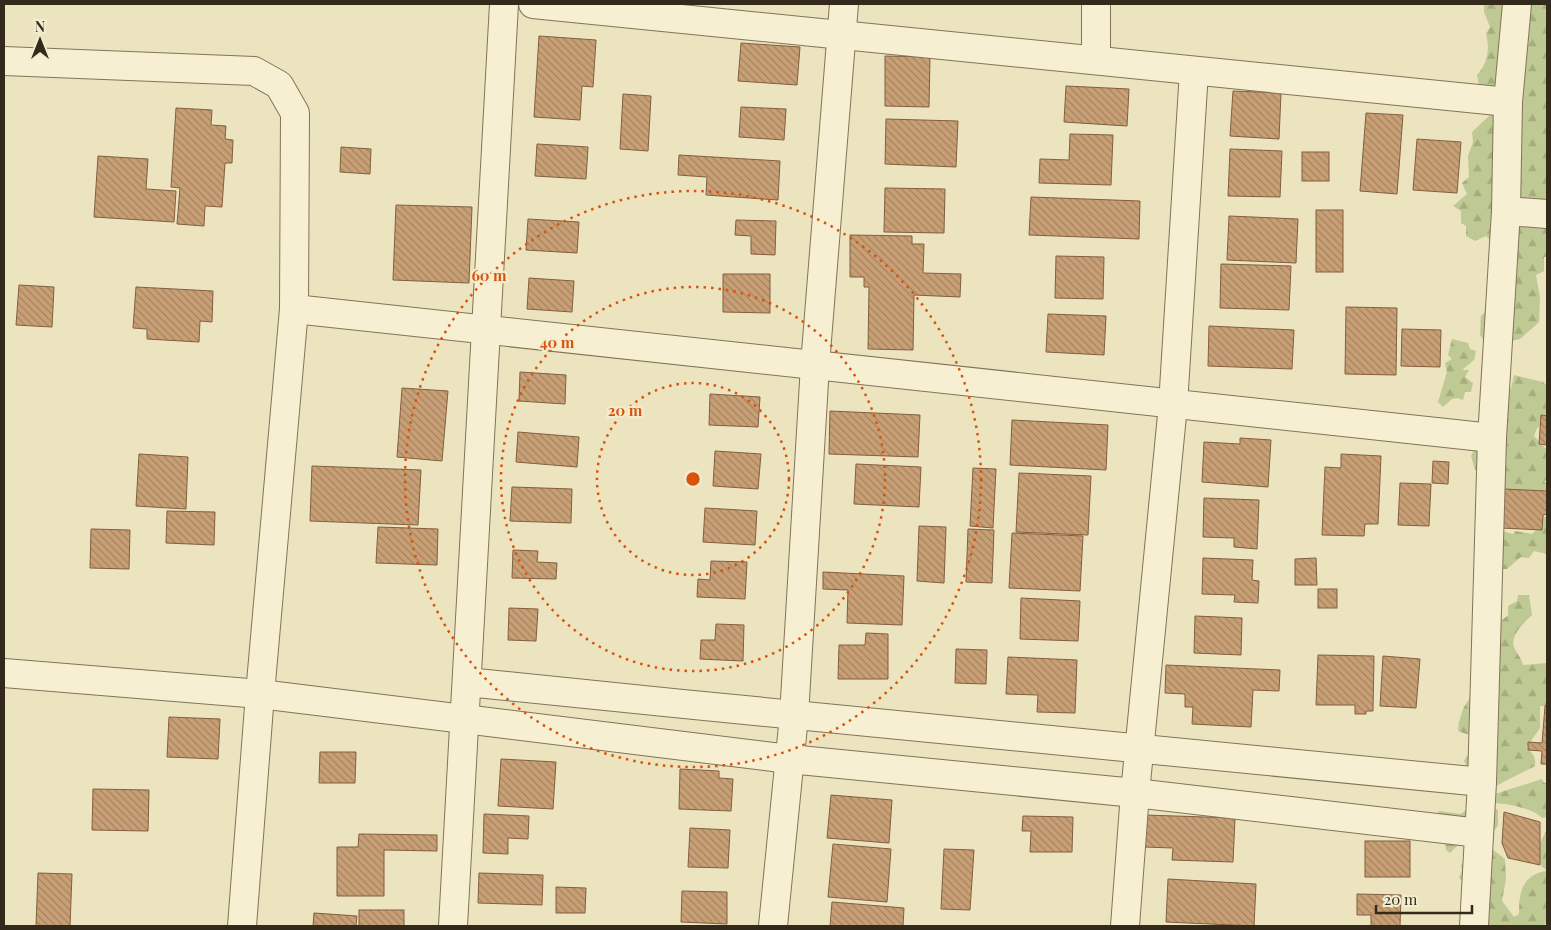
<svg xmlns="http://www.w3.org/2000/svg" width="1551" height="930" viewBox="0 0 1551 930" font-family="'Playfair Display',serif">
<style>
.forest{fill:url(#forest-firs)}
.building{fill:url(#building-back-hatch);stroke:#825f3f}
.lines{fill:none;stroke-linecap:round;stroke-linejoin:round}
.street-casing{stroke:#847358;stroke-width:30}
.street{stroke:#f7efd2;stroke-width:28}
.ring{fill:none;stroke:#d6540e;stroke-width:2.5;stroke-dasharray:2.5 5}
.centre{fill:#d6540e;stroke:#f4eccf;stroke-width:2.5}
.ring-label{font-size:15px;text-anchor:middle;font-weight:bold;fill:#d6540e;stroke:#f4eccf;stroke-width:4.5;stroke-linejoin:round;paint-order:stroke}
</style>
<defs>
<pattern id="forest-firs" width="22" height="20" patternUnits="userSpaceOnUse" patternTransform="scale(1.25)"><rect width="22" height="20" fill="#bfc994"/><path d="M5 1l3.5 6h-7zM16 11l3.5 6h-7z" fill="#a5ad7f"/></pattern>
<pattern id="building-back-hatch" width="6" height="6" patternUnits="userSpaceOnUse" patternTransform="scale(1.25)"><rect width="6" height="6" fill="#c9a076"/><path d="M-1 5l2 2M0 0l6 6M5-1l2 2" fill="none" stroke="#a48360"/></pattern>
</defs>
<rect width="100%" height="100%" fill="#ece3bf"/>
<g class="forest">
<path d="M 1484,4 L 1547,4 L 1547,257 L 1544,257 L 1544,271 L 1536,275 L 1540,297 L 1539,322 L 1520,339 L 1488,346 L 1480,335 L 1481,316 L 1492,305 L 1510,273 L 1516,272 L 1514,264 L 1486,236 L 1475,241 L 1466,236 L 1466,226 L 1461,223 L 1461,211 L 1453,206 L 1467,194 L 1462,183 L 1469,177 L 1468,156 L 1473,142 L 1472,132 L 1491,114 L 1479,85 L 1477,75 C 1488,63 1490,49 1486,34 L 1490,27 L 1484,12 Z"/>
<polygon points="1452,339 1468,343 1470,349 1476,351 1474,360 1462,370 1469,370 1465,377 1473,383 1471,392 1465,392 1463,400 1458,398 1452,399 1443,407 1438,402 1447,372 1445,363 1452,359 1448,355"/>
<polygon points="1514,375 1543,382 1547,386 1547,422 1537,428 1534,436 1547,450 1547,480 1544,481 1547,485 1545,496 1508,499 1487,470 1475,470 1471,456 1499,398 1511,389"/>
<polygon points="1539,517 1547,517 1547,554 1534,551 1529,558 1521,557 1507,569 1503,569 1500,576 1502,531 1513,534 1515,531 1532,534 1537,529"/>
<path d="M 1518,595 L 1529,595 L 1532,615 C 1524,623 1510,635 1514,647 C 1517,654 1521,657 1523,665 L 1547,663 L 1547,706 L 1540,706 L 1540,728 L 1526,748 C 1533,753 1536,757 1535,766 L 1492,788 L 1468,769 L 1464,761 L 1468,755 L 1482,756 L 1469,735 L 1458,731 C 1459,719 1463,703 1473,696 L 1499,623 L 1508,615 L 1508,606 L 1517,601 Z"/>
<path d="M 1542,779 L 1544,783 L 1547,782 L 1547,817 L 1542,818 C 1533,808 1503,802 1489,803 L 1488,793 L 1498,793 Z"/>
<polygon points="1488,806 1498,810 1498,826 1492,832 1459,844 1450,853 1446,850 1445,843 1435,819 1439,811 1461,814 1469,808"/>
<polygon points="1547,829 1547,870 1542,867 1536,851"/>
<path d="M 1492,849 L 1505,859 L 1506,879 L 1502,901 L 1514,917 L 1519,914 C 1519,892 1522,876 1545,871 L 1547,873 L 1547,920 L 1544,926 L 1463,926 L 1465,883 L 1459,878 L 1462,870 L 1461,865 L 1476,852 Z"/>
</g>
<g class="building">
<polygon points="539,36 596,40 593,87 582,86 580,120 534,117"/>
<polygon points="741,43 800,47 797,85 738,81"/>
<polygon points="885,56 930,57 929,107 885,106"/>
<polygon points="1066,86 1129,89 1127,126 1064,122"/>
<polygon points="1233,91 1281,93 1279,139 1230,136"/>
<polygon points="623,94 651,96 648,151 620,149"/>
<polygon points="741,107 786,109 784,140 739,137"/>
<polygon points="176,108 212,110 211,125 226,126 225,139 233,140 232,163 225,163 222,207 205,206 204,226 177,224 180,188 171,187"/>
<polygon points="1366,113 1403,115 1397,194 1360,191"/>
<polygon points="886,119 958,121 956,167 885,164"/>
<polygon points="1070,134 1113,135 1111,185 1039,183 1040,159 1069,160"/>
<polygon points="1417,139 1461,142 1457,193 1413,190"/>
<polygon points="537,144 588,147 586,179 535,176"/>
<polygon points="341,147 371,149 370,174 340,172"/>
<polygon points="1230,149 1282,151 1280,197 1228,196"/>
<rect x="1302" y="152" width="27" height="29"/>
<polygon points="679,155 780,161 778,200 706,195 707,177 678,175"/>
<polygon points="98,156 148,159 146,189 176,191 174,222 94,217"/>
<polygon points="885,188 945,189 944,233 884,232"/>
<polygon points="1031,197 1140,201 1139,239 1029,235"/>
<polygon points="396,205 472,207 469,283 393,280"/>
<rect x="1316" y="210" width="27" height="62"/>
<polygon points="1229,216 1298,219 1296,263 1227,260"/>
<polygon points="528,219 579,222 577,253 526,250"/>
<polygon points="736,220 776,221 775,255 751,254 751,236 735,235"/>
<polygon points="850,235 912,236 912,244 924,244 923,273 961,274 960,297 914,295 913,350 868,349 869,287 864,287 864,277 850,277"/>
<polygon points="1056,256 1104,257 1103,299 1055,298"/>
<polygon points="1221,264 1291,266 1289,310 1220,308"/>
<polygon points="723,274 770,274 770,313 723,312"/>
<polygon points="529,278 574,281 572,312 527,309"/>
<polygon points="19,285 54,287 52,327 16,325"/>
<polygon points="136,287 213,291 212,322 200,321 199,342 147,339 147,329 133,328"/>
<polygon points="1346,307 1397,308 1396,375 1345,374"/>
<polygon points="1048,314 1106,316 1104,355 1046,352"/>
<polygon points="1209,326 1294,330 1292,369 1208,366"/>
<polygon points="1402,329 1441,330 1440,367 1401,366"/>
<polygon points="520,372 566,375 565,404 519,401"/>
<polygon points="402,388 448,391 442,461 397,457"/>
<polygon points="710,394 760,397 758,427 709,425"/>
<polygon points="830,411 920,415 918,457 829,454"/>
<polygon points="1541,415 1547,416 1547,445 1539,444"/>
<polygon points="1012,420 1108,425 1106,470 1010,465"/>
<polygon points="518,432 579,437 577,467 516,462"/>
<polygon points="1240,438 1271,440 1268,487 1202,482 1204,442 1240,444"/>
<polygon points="715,451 761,454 758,489 713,486"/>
<polygon points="139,454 188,457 186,509 136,506"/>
<polygon points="1341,454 1381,456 1378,524 1365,524 1364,536 1322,535 1325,467 1341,468"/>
<polygon points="1433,461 1449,462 1448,484 1432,483"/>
<polygon points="856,464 921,467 919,507 854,504"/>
<polygon points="312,466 421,470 418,525 310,521"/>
<polygon points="973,468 996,469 993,528 970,526"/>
<polygon points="1019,473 1091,476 1088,535 1016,532"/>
<polygon points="1400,483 1431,484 1429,526 1398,525"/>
<polygon points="512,487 572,489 571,523 510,521"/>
<polygon points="1503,489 1547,491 1547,514 1543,515 1542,530 1501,528"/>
<polygon points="1204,498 1259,500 1257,549 1234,547 1234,538 1203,537"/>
<polygon points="705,508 757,511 755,545 703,542"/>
<polygon points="167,511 215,512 214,545 166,543"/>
<polygon points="919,526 946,527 944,583 917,581"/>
<polygon points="378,527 438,529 437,565 376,563"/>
<polygon points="91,529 130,530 129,569 90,568"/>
<polygon points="968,529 994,530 992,583 966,582"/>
<polygon points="1012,533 1083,536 1080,591 1009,588"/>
<polygon points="513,550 538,551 537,562 557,563 556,579 512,578"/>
<polygon points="1203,558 1253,560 1252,580 1259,581 1258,603 1234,602 1235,595 1202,594"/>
<polygon points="1316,558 1317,585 1295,585 1295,559"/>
<polygon points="711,561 747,562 745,599 697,597 698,579 710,580"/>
<polygon points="823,572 904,576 902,625 847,623 848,590 823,589"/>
<rect x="1318" y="589" width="19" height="19"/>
<polygon points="1021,598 1080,601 1078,641 1020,639"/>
<polygon points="509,608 538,609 536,641 508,640"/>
<polygon points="1195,616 1242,618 1241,655 1194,653"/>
<polygon points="716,624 744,625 743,661 700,659 701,640 715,640"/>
<polygon points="866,633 888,634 888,679 838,679 839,645 865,645"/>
<polygon points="956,649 987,650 986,684 955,683"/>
<polygon points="1318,655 1374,656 1373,711 1366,711 1366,714 1355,714 1355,705 1316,705"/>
<polygon points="1383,656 1420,659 1416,708 1380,706"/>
<polygon points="1008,657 1077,660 1075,713 1037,712 1038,695 1006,694"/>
<polygon points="1166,665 1280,670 1279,691 1253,690 1251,727 1192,724 1193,707 1185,707 1185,694 1165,693"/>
<polygon points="1545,706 1547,706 1547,764 1541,764 1542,751 1528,750 1528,742 1542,743"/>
<polygon points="169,717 220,719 218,759 167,757"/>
<polygon points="320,752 356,752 355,783 319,783"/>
<polygon points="501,759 556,762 553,809 498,806"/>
<polygon points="680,769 719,771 719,778 733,779 731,811 679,809"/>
<polygon points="93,789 149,790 148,831 92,830"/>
<polygon points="831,795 892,800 889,843 827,838"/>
<polygon points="1504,812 1540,822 1540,865 1508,858 1502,843"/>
<polygon points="484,814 529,816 528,839 508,838 508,854 483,853"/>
<polygon points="1145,815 1235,818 1233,862 1172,860 1173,848 1144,847"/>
<polygon points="1023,816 1073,817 1072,852 1030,852 1031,831 1022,831"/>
<polygon points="690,828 730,830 728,868 688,867"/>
<polygon points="359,834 437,835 437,851 384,850 384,896 337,896 337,847 358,847"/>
<rect x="1365" y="841" width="45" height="36"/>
<polygon points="833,844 891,849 887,902 828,897"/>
<polygon points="944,849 974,850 970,910 941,909"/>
<polygon points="38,873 72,874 70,926 36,926"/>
<polygon points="479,873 543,875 542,905 478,903"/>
<polygon points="1168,879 1256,884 1254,926 1166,922"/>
<polygon points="556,887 586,888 585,913 556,913"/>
<polygon points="682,891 727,892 727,924 681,922"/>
<polygon points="1357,894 1401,895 1400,926 1371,926 1371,915 1357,915"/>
<polygon points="832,902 904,908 903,926 830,926"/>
<rect x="359" y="910" width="45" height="16"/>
<polygon points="314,913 357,916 356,926 313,926"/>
</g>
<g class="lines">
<g class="street-casing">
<g id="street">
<polyline points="533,4 1508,102"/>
<polyline points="1096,59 1096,4"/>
<polyline points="4,61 254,71 279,85 295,113 294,309 260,694 242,926"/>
<polyline points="1506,211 1547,214"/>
<polyline points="294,309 1492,438"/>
<polyline points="4,673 260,694 789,759 1135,793 1479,833"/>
<path d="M 467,682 C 805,717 1143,749 1482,782"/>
<polyline points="453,926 504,4"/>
<polyline points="773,926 794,716 815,365 844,4"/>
<polyline points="1125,926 1135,793 1173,405 1194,71"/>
<polyline points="1474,926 1482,782 1492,438 1506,211 1508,102 1517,4"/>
</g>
</g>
<use href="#street" class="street"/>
</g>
<g class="ring">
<circle cx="693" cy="479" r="96"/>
<circle cx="693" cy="479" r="192"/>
<circle cx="693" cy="479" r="288"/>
</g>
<circle cx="693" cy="479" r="8" class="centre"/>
<g class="ring-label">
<text x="489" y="281">60 m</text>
<text x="557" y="348">40 m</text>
<text x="625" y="416">20 m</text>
</g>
<rect width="1551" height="930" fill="none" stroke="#342a1c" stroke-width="10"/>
<g transform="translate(40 40)" stroke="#f4eccf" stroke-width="4" paint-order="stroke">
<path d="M0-4L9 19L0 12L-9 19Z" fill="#342a1c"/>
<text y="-8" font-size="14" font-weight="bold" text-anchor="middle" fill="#342a1c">N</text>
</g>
<path d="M1376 905v8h96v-8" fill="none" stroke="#342a1c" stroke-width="2.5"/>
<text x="1384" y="905" font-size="15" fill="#342a1c" stroke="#f4eccf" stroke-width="4" paint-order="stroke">20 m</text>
</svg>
